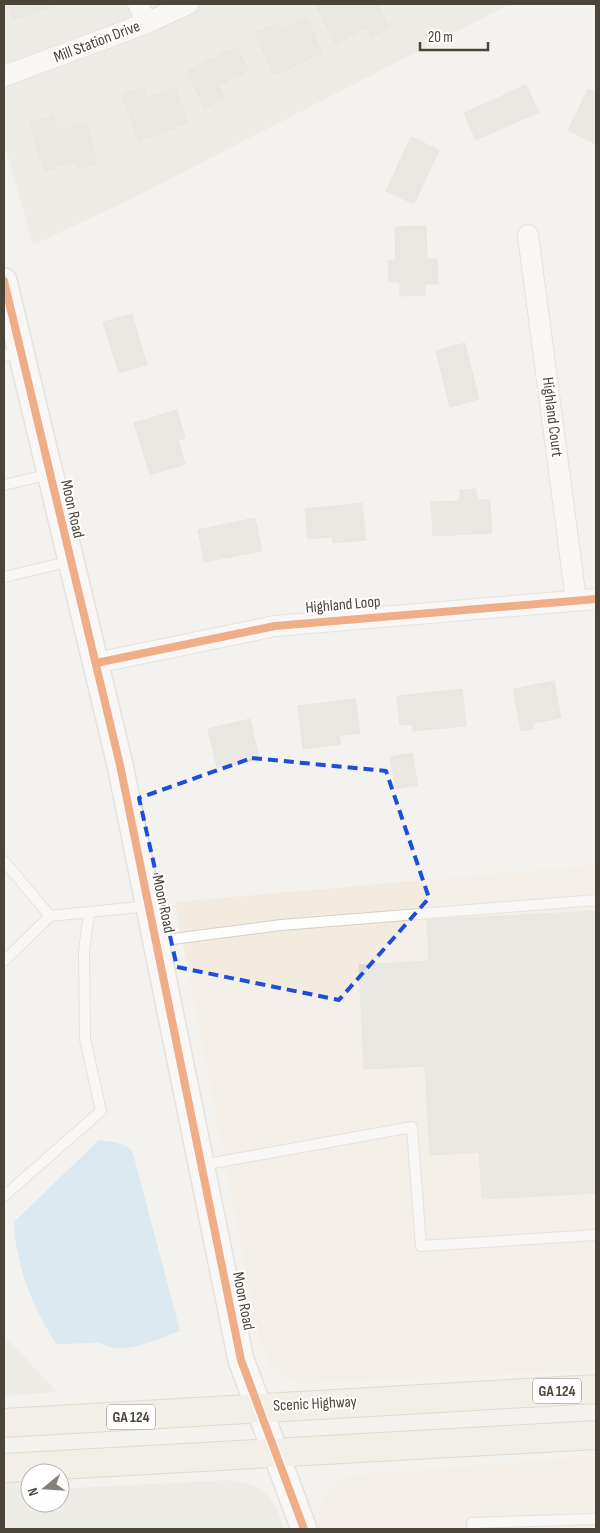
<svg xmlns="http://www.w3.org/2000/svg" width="600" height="1533" viewBox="0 0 600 1533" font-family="'Sofia Sans Condensed',sans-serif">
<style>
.residential{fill:#e7e4dc}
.commercial{fill:#f3ebdf}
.water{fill:#c0ddf1}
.building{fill:#dedbd6;stroke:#dcd9d4}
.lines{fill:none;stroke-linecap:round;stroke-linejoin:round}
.service-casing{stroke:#d2d0cb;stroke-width:12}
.minor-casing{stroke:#d2d0cb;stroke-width:22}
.tertiary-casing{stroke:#d2d0cb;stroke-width:28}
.trunk-casing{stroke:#ccbfa9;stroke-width:30}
.service{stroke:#fdfdfc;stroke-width:10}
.minor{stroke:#fdfdfc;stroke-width:20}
.tertiary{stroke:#fdfdfc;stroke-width:25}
.trunk{stroke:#f0ece0;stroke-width:28}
.cycleway-casing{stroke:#fff;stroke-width:11}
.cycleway{stroke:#e8590c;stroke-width:8}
.marked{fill:none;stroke:#1d4ed8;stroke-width:4;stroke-dasharray:10 6;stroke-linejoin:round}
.labels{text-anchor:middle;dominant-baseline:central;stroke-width:4;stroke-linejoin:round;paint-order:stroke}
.shield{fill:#fff;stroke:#817c74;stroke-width:1}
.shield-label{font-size:15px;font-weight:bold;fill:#4b4439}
.street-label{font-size:16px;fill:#4b4439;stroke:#fff}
</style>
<rect width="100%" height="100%" fill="#f4f2ee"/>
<g class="residential">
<polygon points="4,4 510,4 127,201 33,245 4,143"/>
<polygon points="4,1335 57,1392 4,1396"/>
<polygon points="16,1479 30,1482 30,1503 60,1503 60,1487 70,1488 233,1480 252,1485 268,1495 276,1507 284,1529 4,1529 4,1480"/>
</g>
<g class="commercial">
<polygon points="596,865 596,1370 300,1383 271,1367 259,1339 175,902"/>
<polygon points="596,1456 596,1529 318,1529 319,1507 325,1494 332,1485 347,1476"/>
</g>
<path class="water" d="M 99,1140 C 111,1142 127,1142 133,1153 L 180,1331 C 156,1339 125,1357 99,1343 L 56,1344 C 32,1305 16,1268 14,1222 Z"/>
<g class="building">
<polygon points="9,4 59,4 14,19"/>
<polygon points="315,4 377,4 389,27 371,37 366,28 336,44"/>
<polygon points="307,19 322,53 274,75 255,33 277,23 280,30"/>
<polygon points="237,47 248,71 219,85 225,98 204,108 187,70"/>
<polygon points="526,85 539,112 476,140 464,113"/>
<polygon points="143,87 147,98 175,88 188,123 139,141 122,95"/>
<polygon points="588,89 596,93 596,144 568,130"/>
<polygon points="53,116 57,131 86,123 97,163 78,168 76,161 44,171 30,123"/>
<polygon points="411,137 439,150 414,204 386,191"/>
<polygon points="426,226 427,259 437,259 438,284 425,284 425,295 400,296 400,282 389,282 388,261 396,260 395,227"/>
<polygon points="132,314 147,365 119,373 103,322"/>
<polygon points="465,343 479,399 450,407 436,351"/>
<polygon points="177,410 185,438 178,440 185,464 150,475 134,423"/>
<polygon points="476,489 477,500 490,500 492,533 433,536 431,502 460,501 460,490"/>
<polygon points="362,503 366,540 333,543 332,537 308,539 305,509"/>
<polygon points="255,518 262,551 204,562 198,530"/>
<polygon points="554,681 561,718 533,723 534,729 521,731 513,689"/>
<polygon points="462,689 466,726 413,731 412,724 400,725 397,696"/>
<polygon points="355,699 360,733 339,736 341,744 303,749 298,706"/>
<polygon points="250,719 259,759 217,768 208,729"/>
<polygon points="412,753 418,785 396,789 390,757"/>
<polygon points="596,911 596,1193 482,1199 479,1152 430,1155 425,1066 364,1069 359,965 429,961 427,920"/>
</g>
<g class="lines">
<g class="service-casing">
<g id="service">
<polyline points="4,356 21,353"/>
<polyline points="4,485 50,474"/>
<polyline points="4,577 71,561"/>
<polyline points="4,861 50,916"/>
<polyline points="157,941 281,925 596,900"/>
<polyline points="4,961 50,916 148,906"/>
<polyline points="202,1165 412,1127 421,1246 596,1235"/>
<polyline points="4,1196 101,1111 85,1039 84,951 89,913"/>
<polyline points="473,1529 472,1523 596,1519"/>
</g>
</g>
<g class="minor-casing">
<g id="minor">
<polyline points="138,4 147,23"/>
<polyline points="4,76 147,23 188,4"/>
<polyline points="528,235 576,600"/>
<polyline points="96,663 275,626 596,599"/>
</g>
</g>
<g class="tertiary-casing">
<polyline id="tertiary" points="4,281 120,765 241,1360 304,1529"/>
</g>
<g class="trunk-casing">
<g id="trunk">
<polyline points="4,1423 596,1389"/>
<polyline points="4,1468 596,1435"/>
</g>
</g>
<use href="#service" class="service"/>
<use href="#minor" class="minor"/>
<use href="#tertiary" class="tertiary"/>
<use href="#trunk" class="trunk"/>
<g class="cycleway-casing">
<g id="cycleway">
<polyline points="4,281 120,765 241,1360 304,1529"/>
<polyline points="96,663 275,626 596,599"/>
</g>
</g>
<use href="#cycleway" class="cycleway"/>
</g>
<path d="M0 0H600V1533H0ZM 252,758 L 386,771 L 429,898 L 339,1000 L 177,967 L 139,798 Z" fill="#f4f2ee" fill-opacity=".55" fill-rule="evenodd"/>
<path class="marked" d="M 252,758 L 386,771 L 429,898 L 339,1000 L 177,967 L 139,798 Z"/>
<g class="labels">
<g class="shield">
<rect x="533" y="1378.5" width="48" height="25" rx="4"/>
<rect x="107" y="1404.5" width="48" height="25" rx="4"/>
</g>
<g class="shield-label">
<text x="557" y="1391">GA 124</text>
<text x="131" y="1417">GA 124</text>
</g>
<g class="street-label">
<text transform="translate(97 42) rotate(-21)">Mill Station Drive</text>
<text transform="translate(552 417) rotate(83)">Highland Court</text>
<text transform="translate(72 509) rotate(77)">Moon Road</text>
<text transform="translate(343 605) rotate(-5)">Highland Loop</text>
<text transform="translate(163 904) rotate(78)">Moon Road</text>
<text transform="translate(243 1301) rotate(79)">Moon Road</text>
<text transform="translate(315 1404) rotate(-3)">Scenic Highway</text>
</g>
</g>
<rect width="600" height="1533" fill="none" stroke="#4b4439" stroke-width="10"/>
<g transform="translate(45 1488) rotate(252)"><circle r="24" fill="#ffffff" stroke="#b7b4b0"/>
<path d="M0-4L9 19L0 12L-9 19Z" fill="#868178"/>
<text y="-8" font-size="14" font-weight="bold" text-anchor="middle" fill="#4b4439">N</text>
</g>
<path d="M420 42v8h68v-8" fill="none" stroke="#4b4439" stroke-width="2.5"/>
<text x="428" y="42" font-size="15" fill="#4b4439" stroke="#ffffff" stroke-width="4" paint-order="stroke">20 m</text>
</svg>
